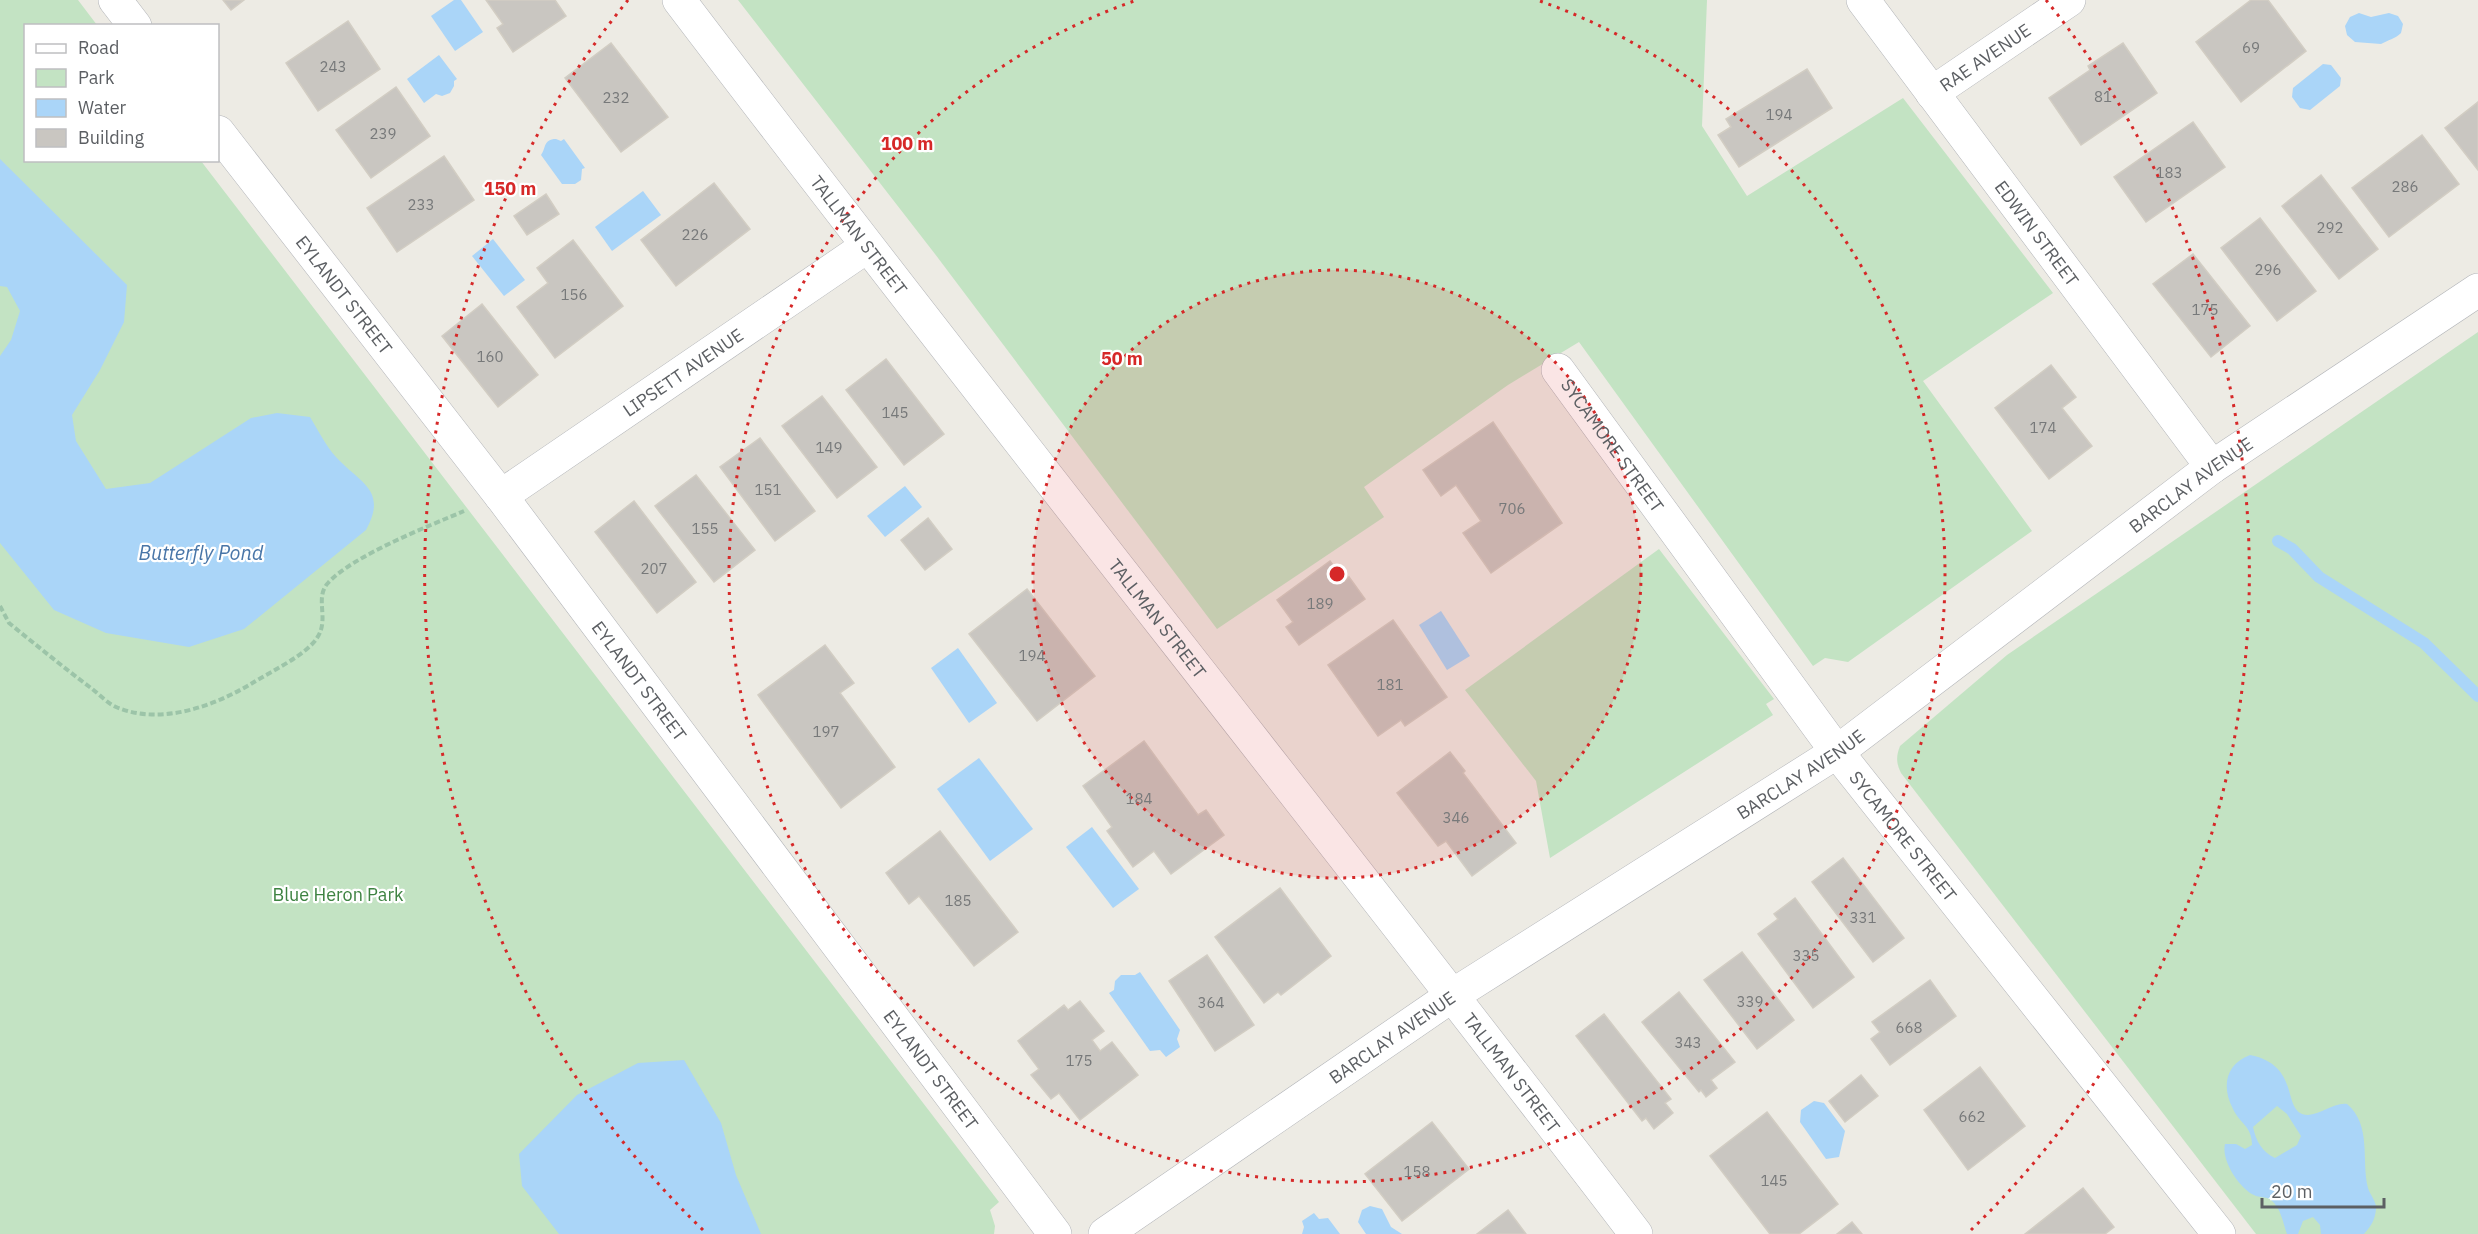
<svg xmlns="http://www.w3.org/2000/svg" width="2478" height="1234" viewBox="0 0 2478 1234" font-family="'IBM Plex Sans',sans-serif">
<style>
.green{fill:#c3e3c3}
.water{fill:#aad5f8;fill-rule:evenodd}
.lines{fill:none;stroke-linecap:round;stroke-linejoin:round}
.stream{stroke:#aad5f8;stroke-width:12}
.building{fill:#c9c6c1;stroke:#d2cdc3;stroke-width:1.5}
.minor-casing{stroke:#b2b4b8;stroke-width:34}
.path{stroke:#9cc4a8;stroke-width:4;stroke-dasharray:6 3;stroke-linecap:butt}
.minor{stroke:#fff;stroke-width:33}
.ring{fill:none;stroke:#d62828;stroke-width:3;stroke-dasharray:3 6}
.labels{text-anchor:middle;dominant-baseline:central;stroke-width:4.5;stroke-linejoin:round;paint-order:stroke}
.number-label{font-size:15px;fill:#77797a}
.street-label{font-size:18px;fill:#5c5f63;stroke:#fff}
.park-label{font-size:18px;fill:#3d8241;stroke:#fff}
.water-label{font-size:20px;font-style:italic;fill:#4976a8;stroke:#fff}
.centre{fill:#d62828;stroke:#fff;stroke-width:3}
.ring-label{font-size:18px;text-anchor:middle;font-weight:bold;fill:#d62828;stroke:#fff;stroke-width:4.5;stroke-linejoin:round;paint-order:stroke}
</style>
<rect width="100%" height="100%" fill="#edebe4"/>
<g class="green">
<polygon points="0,0 78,0 97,25 26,26 26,160 201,161 999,1202 990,1210 995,1226 994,1234 0,1234"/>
<polygon points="738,0 1707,0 1702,126 1747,196 1903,98 2053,293 1923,381 2032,531 1848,662 1825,658 1813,666 1579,342 1508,385 1364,487 1384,517 1217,629 935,254"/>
<path d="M 2478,332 L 2478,1234 L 2256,1234 L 1901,773 C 1896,763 1896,756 1900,746 L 2007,655 Z"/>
<polygon points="1659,549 1774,699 1766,704 1773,715 1550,858 1536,781 1465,690"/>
</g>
<g class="water">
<polygon points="454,0 461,0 483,32 455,51 431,16"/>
<path d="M 2359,13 L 2371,17 L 2389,13 L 2398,16 L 2403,24 L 2401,33 C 2395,39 2388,40 2381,44 L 2355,42 L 2347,35 L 2345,26 L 2350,17 Z"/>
<polygon points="439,55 457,79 454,81 454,86 450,93 442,96 436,94 424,103 407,79"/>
<polygon points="2323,64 2331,65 2341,78 2340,86 2310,110 2300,108 2292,97 2293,88"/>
<path d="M 556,139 L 561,141 L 564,139 L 585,168 L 582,169 L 581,180 L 575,184 L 562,184 L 541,155 C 546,149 543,139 556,139 Z"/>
<path d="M 0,159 L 127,285 L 124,322 L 100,370 L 72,415 L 76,441 L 106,489 L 150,483 L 251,418 L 277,413 L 310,417 C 318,430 326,446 336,457 C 360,483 388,490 366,530 L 244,629 L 189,647 L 106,633 L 54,610 L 0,543 L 0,356 L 11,340 L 20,311 L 7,287 L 0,286 Z"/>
<polygon points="643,191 661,215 612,251 595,227"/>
<polygon points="493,239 525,280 504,296 472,256"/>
<polygon points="905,486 922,507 885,537 867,516"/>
<polygon points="1441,611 1470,656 1447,670 1419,625"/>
<polygon points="958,648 997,703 969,723 931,668"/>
<polygon points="979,758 1033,829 990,861 937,789"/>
<polygon points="1092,827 1139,889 1113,908 1066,847"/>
<polygon points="1140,972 1180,1030 1177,1039 1180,1047 1166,1057 1160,1050 1150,1051 1109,993 1114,990 1115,981 1121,975 1135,975"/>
<path d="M 2250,1055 C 2299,1065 2283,1106 2302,1114 C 2317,1119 2332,1102 2347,1104 C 2372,1125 2361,1160 2368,1188 C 2370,1195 2377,1202 2376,1209 C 2375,1220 2371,1226 2364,1234 L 2321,1234 L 2320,1225 L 2313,1217 L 2303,1221 L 2298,1234 L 2287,1234 C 2283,1223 2281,1208 2271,1200 C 2266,1196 2259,1198 2254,1195 C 2239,1188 2221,1160 2225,1144 L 2236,1144 L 2245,1149 L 2252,1145 C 2252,1126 2240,1124 2233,1109 C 2221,1086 2226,1064 2250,1055 ZM 2277,1106 L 2287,1114 L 2301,1136 L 2297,1145 L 2275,1158 C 2262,1152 2256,1141 2253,1127 Z"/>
<polygon points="684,1060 721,1123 736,1175 761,1234 559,1234 522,1186 519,1154 577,1095 638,1063"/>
<polygon points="1814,1101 1824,1103 1845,1131 1839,1157 1826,1159 1800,1122 1801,1110"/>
<polygon points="1370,1206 1382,1209 1391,1227 1402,1234 1366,1234 1358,1222 1362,1210"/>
<polygon points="1314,1213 1319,1219 1328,1218 1340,1234 1302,1234 1304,1227 1302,1221"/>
</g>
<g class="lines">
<polyline class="stream" points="2278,541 2292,549 2319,577 2424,643 2478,696"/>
</g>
<g class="building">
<polygon points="223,0 244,0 231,10"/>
<polygon points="486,0 555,0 566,16 513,52 497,28 503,24"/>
<polygon points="2251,0 2268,0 2306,51 2241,102 2196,42"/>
<polygon points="348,21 380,69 318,111 286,63"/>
<polygon points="611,43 668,117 621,152 565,78"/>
<polygon points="2123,43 2157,93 2081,145 2049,98 2090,70 2088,66"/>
<polygon points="1807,69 1832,108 1739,167 1718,135 1731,127 1726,119"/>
<polygon points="396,87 430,136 371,178 336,130"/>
<polygon points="2478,102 2478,170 2445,128"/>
<polygon points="2193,122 2225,167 2146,222 2114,177"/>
<polygon points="2422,135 2459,184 2389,237 2352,188"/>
<polygon points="444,156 474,200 397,252 367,208"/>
<polygon points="2321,175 2378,249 2339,279 2282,206"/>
<polygon points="714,183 750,229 676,286 641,240"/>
<polygon points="546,194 559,214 527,235 514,216"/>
<polygon points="2260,218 2316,291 2277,321 2221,248"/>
<polygon points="573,240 623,306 555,358 517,307 548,283 537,268"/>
<polygon points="2193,254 2250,326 2211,357 2153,284"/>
<polygon points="482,304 538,375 498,407 442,336"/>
<polygon points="886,359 944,434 904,465 846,390"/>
<polygon points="2051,365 2076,397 2062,408 2092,446 2049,479 1995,408"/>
<polygon points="822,396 877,467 837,498 782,426"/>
<polygon points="1493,422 1562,523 1491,573 1463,533 1481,521 1456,485 1441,496 1423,470"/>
<polygon points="760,438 815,511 775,541 720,467"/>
<polygon points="696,475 755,550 714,582 655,506"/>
<polygon points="634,501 696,582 657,613 595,532"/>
<polygon points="928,518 952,549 925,570 901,540"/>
<polygon points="1330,561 1345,581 1349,577 1365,599 1299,645 1286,627 1293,622 1277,600"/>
<polygon points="1027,589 1095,676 1037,721 969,634"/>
<polygon points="1393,620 1447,697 1405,726 1401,720 1378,736 1328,665"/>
<polygon points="825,645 854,683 840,693 895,767 841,808 758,695"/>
<polygon points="1144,741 1198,815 1206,810 1224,835 1171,874 1154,851 1133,867 1107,831 1112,827 1083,786"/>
<polygon points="1450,752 1465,771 1463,773 1516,843 1472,876 1446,841 1438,846 1397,793"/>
<polygon points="940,831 1018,932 974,966 919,896 909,904 886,873"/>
<polygon points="1843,858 1904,938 1873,962 1812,882"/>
<polygon points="1280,888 1331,956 1281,995 1278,992 1264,1003 1215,937"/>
<polygon points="1795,898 1854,977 1813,1008 1758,934 1778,919 1774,914"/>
<polygon points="1742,952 1794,1020 1757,1049 1704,980"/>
<polygon points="1207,955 1254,1025 1215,1051 1169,981"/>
<polygon points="1930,980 1956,1016 1890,1065 1871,1039 1880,1032 1872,1022"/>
<polygon points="1679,992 1735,1062 1711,1080 1717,1088 1706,1097 1701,1090 1699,1092 1642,1022"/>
<polygon points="1080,1001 1104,1031 1092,1040 1100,1051 1112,1042 1138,1075 1080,1120 1059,1093 1051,1099 1031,1075 1039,1069 1018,1041 1064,1005 1068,1010"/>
<polygon points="1604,1014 1671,1099 1665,1103 1673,1113 1654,1129 1646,1118 1642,1121 1576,1036"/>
<polygon points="1980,1067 2025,1126 1968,1170 1924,1110"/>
<polygon points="1861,1075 1878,1096 1845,1122 1829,1101"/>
<polygon points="1767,1112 1838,1204 1799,1234 1770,1234 1710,1156"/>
<polygon points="1432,1122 1469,1169 1402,1221 1365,1174"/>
<polygon points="2083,1188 2114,1227 2105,1234 2025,1234"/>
<polygon points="1508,1210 1526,1234 1477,1234"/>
<polygon points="1852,1222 1862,1234 1837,1234"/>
</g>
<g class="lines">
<g class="minor-casing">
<g id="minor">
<polyline points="115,0 135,26"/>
<path id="s1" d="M 679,0 C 994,415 1320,820 1636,1234"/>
<path id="s2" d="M 1863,0 L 2212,467"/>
<path id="s3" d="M 1932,93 L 2069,0"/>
<path id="s4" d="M 218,132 L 501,496 L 1055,1234"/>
<path id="s5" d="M 1558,370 L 1837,752 L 2219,1234"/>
<path id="s6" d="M 501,496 L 866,247"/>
<path id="s7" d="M 1105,1234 L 1453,995 L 1837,752 L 2212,467 L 2478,290"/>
</g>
</g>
<path class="path" d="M 0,606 L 9,623 C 36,645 63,667 91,688 C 99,694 107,703 116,707 C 161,726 215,706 254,682 C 272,671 306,655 317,638 C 330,619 314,598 328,583 C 352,556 429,526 464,511"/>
<use href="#minor" class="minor"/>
</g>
<circle cx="1337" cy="574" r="304" fill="#d62828" fill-opacity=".12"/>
<g class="ring">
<circle cx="1337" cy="574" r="304"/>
<path d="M1540 1A608 608 0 1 1 1134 1"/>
<path d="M703 1230A912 912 0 0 1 628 0M2046 0A912 912 0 0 1 1971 1230"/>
</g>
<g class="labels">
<g class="number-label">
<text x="2251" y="47">69</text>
<text x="333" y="66">243</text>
<text x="2103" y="96">81</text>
<text x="616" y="97">232</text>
<text x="1779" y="114">194</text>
<text x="383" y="133">239</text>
<text x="2169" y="172">183</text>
<text x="2405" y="186">286</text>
<text x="421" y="204">233</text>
<text x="2330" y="227">292</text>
<text x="695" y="234">226</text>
<text x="2268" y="269">296</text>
<text x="574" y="294">156</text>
<text x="2205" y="309">175</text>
<text x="490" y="356">160</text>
<text x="895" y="412">145</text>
<text x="2043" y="427">174</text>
<text x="829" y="447">149</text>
<text x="768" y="489">151</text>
<text x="1512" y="508">706</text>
<text x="705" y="528">155</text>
<text x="654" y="568">207</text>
<text x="1320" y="603">189</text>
<text x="1032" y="655">194</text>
<text x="1390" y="684">181</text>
<text x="826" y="731">197</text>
<text x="1139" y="798">184</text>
<text x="1456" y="817">346</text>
<text x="958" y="900">185</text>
<text x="1863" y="917">331</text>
<text x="1806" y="955">335</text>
<text x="1750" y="1001">339</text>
<text x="1211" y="1002">364</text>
<text x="1909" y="1027">668</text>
<text x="1688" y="1042">343</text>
<text x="1079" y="1060">175</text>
<text x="1972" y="1116">662</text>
<text x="1417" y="1171">158</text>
<text x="1774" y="1180">145</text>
</g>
<g class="street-label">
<text stroke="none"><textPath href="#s3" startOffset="64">RAE AVENUE</textPath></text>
<text stroke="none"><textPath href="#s1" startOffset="296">TALLMAN STREET</textPath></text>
<text stroke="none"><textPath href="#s2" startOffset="291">EDWIN STREET</textPath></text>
<text stroke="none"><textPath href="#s4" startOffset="206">EYLANDT STREET</textPath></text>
<text stroke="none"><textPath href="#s6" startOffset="220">LIPSETT AVENUE</textPath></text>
<text stroke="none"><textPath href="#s5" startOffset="93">SYCAMORE STREET</textPath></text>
<text stroke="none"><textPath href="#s7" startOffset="1320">BARCLAY AVENUE</textPath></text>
<text stroke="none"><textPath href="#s1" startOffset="782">TALLMAN STREET</textPath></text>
<text stroke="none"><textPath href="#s4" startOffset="692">EYLANDT STREET</textPath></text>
<text stroke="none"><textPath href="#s7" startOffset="834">BARCLAY AVENUE</textPath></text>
<text stroke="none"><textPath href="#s5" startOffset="580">SYCAMORE STREET</textPath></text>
<text stroke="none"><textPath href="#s7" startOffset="348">BARCLAY AVENUE</textPath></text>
<text stroke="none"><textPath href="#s4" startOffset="1178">EYLANDT STREET</textPath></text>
<text stroke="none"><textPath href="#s1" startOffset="1358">TALLMAN STREET</textPath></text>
</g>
<g class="park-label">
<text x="338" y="894">Blue Heron Park</text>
</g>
<g class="water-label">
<text x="201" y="552">Butterfly Pond</text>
</g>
</g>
<circle cx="1337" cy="574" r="9" class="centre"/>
<g class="ring-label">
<text x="907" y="150">100 m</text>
<text x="510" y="195">150 m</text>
<text x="1122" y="365">50 m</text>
</g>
<rect x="24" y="24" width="195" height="138" fill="#ffffff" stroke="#bebfc1" stroke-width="1.5"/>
<rect x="36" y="44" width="30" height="9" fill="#ffffff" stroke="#bebfc1" stroke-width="1.5"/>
<text x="78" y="54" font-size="18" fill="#5c5f63">Road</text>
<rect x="36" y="69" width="30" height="18" fill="#c3e3c3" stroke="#bebfc1" stroke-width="1.5"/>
<text x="78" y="84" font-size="18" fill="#5c5f63">Park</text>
<rect x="36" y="99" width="30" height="18" fill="#aad5f8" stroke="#bebfc1" stroke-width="1.5"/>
<text x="78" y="114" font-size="18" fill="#5c5f63">Water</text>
<rect x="36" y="129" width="30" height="18" fill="#c9c6c1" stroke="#bebfc1" stroke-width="1.5"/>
<text x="78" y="144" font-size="18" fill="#5c5f63">Building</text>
<path d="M2262 1198v9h122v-9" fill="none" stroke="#5c5f63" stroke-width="3"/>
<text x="2271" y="1198" font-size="18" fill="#5c5f63" stroke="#ffffff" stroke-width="4.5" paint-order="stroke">20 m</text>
</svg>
